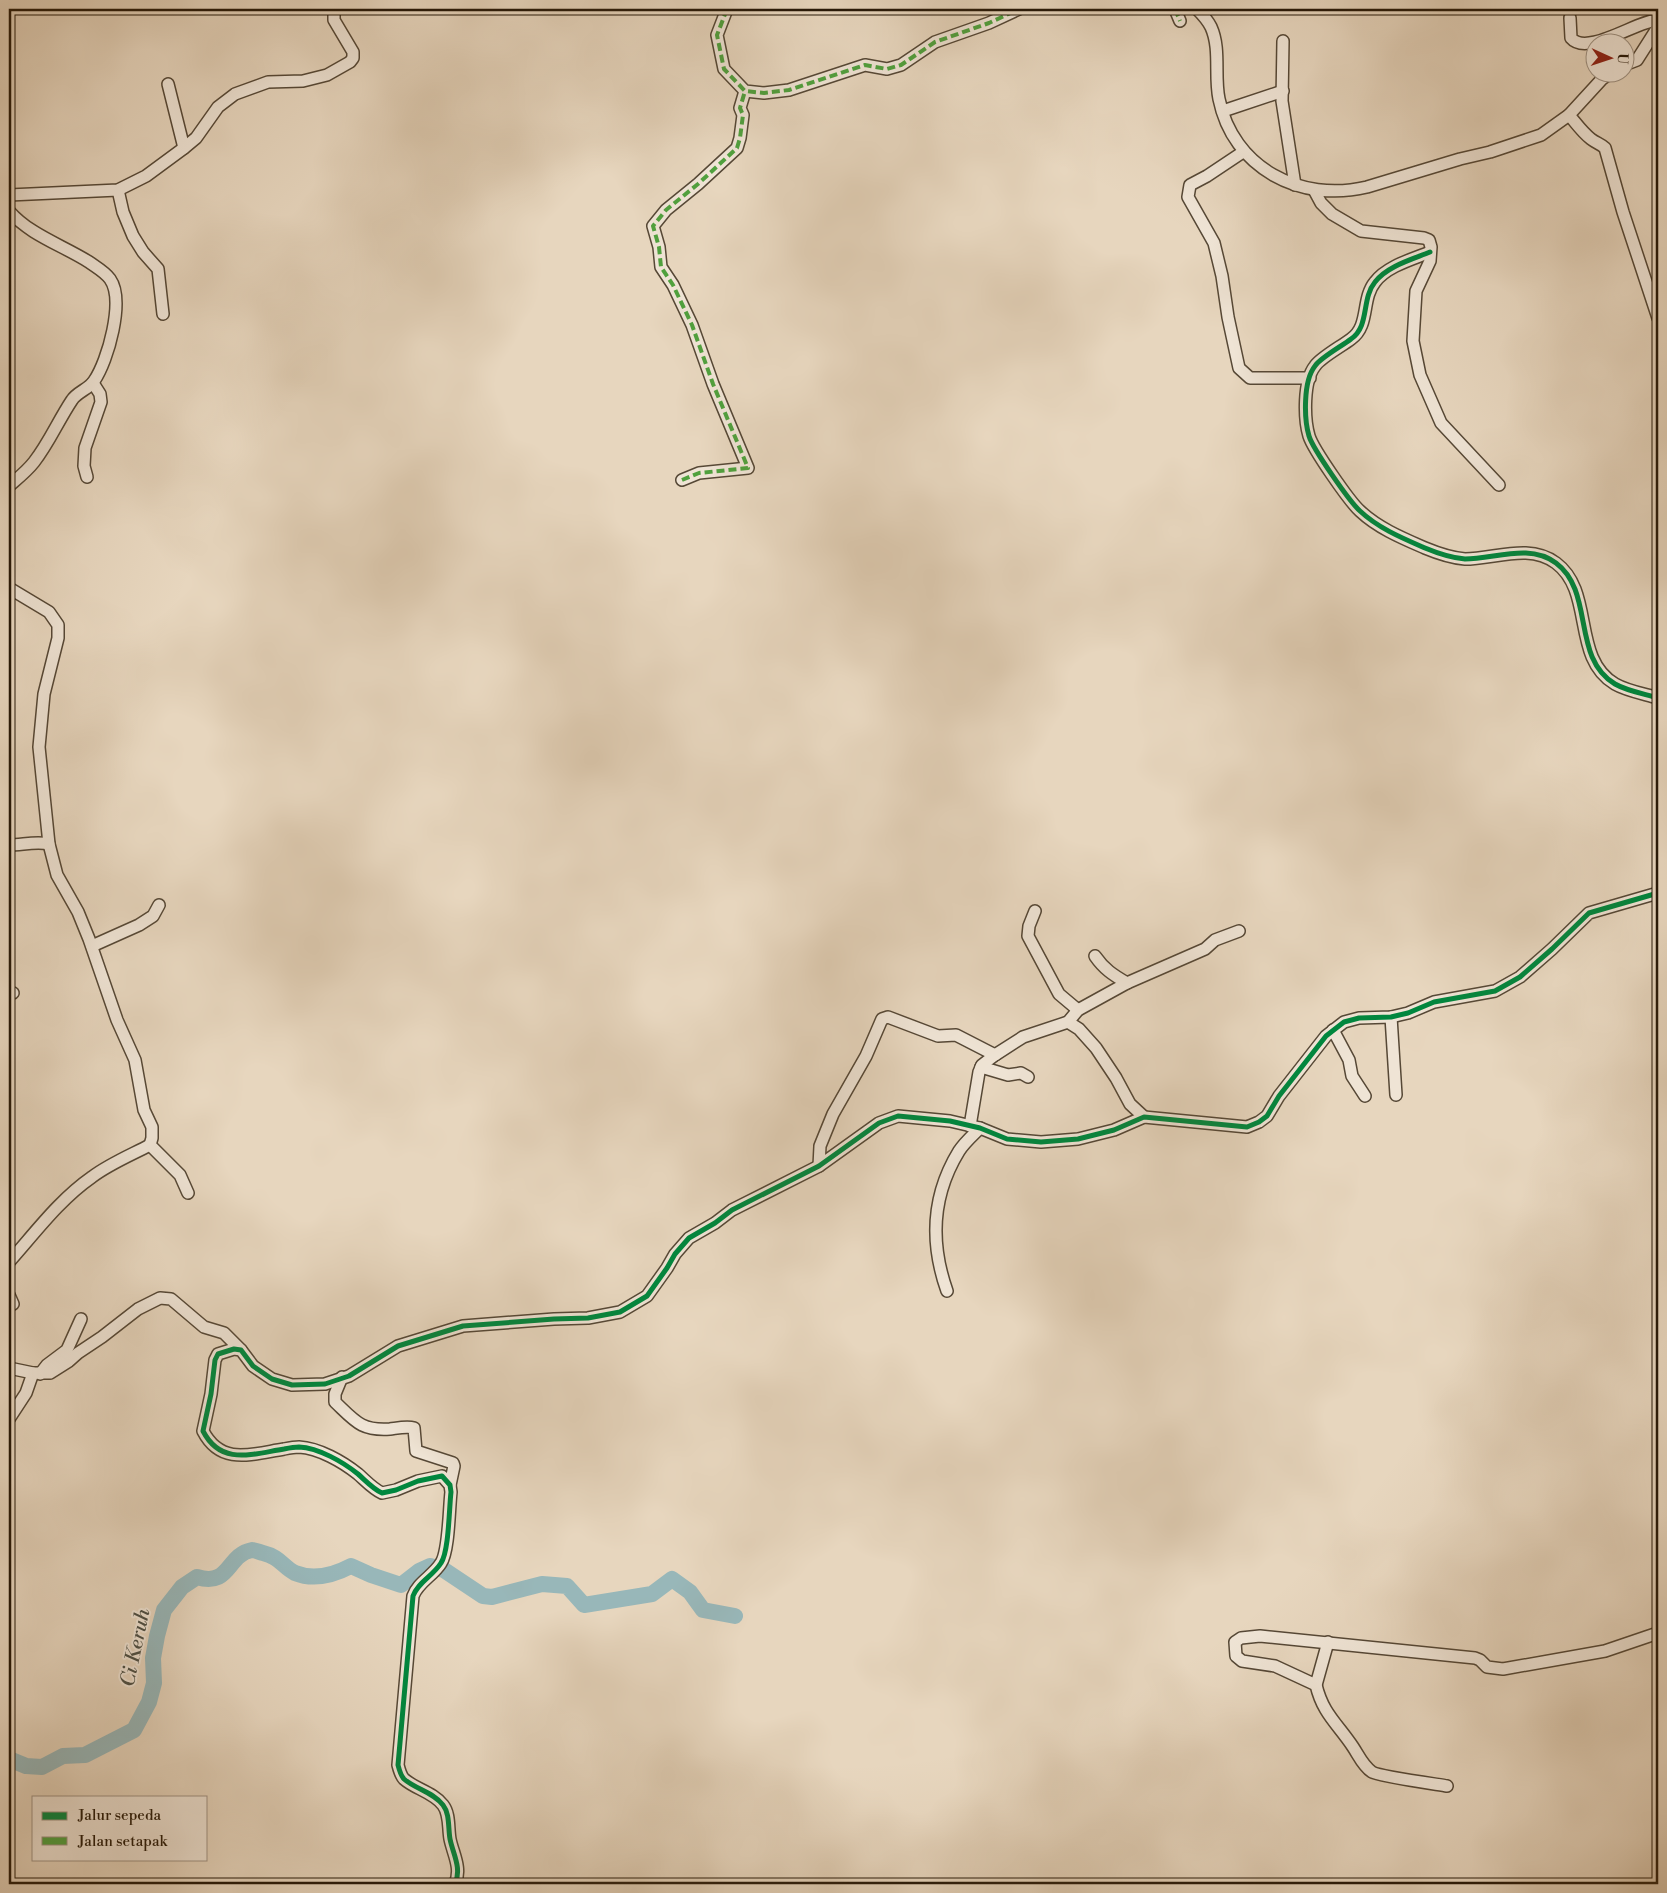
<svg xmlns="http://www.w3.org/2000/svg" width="1667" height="1893" viewBox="0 0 1667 1893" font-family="'Libre Bodoni',serif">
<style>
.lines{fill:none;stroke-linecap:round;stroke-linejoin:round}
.river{stroke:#98b7b9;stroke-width:16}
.minor-casing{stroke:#564836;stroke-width:14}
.minor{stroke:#efe4d5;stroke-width:11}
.quiet{stroke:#50a13e;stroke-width:4;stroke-dasharray:8 4;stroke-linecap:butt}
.cycleway-casing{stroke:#efe4d5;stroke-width:8}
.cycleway{stroke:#00873e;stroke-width:5}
.labels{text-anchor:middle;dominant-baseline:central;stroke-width:4;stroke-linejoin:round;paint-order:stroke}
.water-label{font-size:20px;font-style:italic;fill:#4e5046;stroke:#efe4d5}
</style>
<rect width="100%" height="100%" fill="#e7d6be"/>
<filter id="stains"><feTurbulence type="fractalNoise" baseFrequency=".004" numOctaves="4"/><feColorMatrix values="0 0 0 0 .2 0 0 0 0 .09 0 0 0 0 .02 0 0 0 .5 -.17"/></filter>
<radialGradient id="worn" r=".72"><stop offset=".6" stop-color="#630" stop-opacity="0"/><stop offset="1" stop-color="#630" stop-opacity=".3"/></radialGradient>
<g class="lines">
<path class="river" d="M 9,1759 L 26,1766 L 42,1767 L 63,1756 L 85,1755 L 134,1730 L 149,1702 L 154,1683 L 153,1658 L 157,1636 L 164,1610 L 182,1587 L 197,1577 C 231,1587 226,1555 252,1550 C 255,1550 259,1552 263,1553 C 280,1557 283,1567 295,1573 C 315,1581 334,1575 351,1566 L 371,1575 L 401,1585 L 419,1571 L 430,1566 L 444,1570 L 483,1596 L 492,1597 L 542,1584 L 567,1586 L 584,1605 L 652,1594 L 672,1579 L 690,1592 L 703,1610 L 735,1616"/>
<g class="minor-casing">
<g id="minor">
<polyline points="727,9 717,35 724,69 745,91 764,93 789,90 865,65 887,69 901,65 935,42 989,23 1019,9"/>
<polyline points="1175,9 1180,21"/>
<path d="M 1197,9 C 1202,14 1208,21 1211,27 C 1221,49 1214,76 1219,99 C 1233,168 1300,203 1367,187 L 1460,159 L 1490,152 L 1541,135 L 1569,115 L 1602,79 L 1612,72"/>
<path d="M 1570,18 L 1571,38 C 1587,57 1638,20 1658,20"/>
<polyline points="1283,41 1282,101 1295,185"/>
<polyline points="1624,65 1637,60 1658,27"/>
<polyline points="168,84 184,148"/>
<polyline points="1223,111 1283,91"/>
<path d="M 1569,115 C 1576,123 1582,132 1591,139 C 1596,143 1601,144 1605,148 L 1623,212 L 1658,318"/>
<polyline points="1243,152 1207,176 1190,185 1188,197 1214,243 1222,276 1228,317 1239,368 1250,378 1310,378"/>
<polyline points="118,190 123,212 133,236 143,252 158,269 163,314"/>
<polyline points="1314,190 1321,203 1332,214 1361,231 1424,238 1429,240 1431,247 1430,261 1416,291 1413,341 1420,375 1441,423 1499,485"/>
<polyline points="9,195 118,190 146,176 184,148 196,138 218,107 235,94 268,82 303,81 327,75 350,62 353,58 353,52 334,20 334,9"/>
<path d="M 9,211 C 30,235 62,245 89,262 C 96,267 105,272 110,279 C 125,300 108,361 94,381 C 89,389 77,392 72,400 C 58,421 49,443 34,462 C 27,471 17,479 9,486"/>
<path d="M 1430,252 C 1413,259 1387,266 1375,282 C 1361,299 1370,326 1351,339 C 1342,346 1320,358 1315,366 C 1303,381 1304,419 1309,436 C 1313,449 1349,501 1360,511 C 1378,528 1402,538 1425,548 C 1437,553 1452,558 1465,559 C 1495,559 1529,543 1556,563 C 1595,592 1571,658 1615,684 C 1627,691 1645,694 1658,698"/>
<polyline points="87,477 84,466 85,448 101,402 100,394 93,383"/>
<polyline points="682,480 699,473 748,468 713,384 692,325 673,285 661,267 659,247 653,226 666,210 698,184 737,148 740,138 743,115 740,108 745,91"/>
<polyline points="9,588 49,612 58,625 58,638 44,694 39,747 49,844 57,875 78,912 89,939 117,1020 135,1060 144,1110 152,1127 152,1138 150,1145 180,1175 188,1193"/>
<path d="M 9,845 C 22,845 36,841 49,844"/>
<polyline points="1035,911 1029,926 1028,936 1059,994 1078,1010"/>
<polyline points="92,946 139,925 153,916 159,905"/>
<path d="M 1095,956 C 1104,969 1113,975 1127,983"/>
<polyline points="9,994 13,993"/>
<polyline points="1391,1017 1396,1095"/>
<polyline points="1068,1022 1079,1029 1096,1048 1116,1078 1130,1104 1144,1117"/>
<polyline points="1333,1030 1349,1060 1352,1076 1365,1096"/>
<polyline points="981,1067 1008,1075 1021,1073 1028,1077"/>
<polyline points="970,1126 979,1072 982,1065 995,1055 1023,1037 1068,1022 1078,1010 1127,983 1205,949 1215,940 1239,931"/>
<polyline points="819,1166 820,1146 833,1114 866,1056 882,1019 888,1017 938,1036 956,1035 995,1055"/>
<path d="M 9,1262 C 35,1233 59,1200 92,1177 C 109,1164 131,1155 150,1145"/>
<path d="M 947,1291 C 930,1243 932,1195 959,1151 C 964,1143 973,1135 980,1128"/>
<polyline points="9,1295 13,1304"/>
<polyline points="9,1368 33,1373 50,1373 69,1361 78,1353 102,1337 138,1309 160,1298 171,1299 204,1327 224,1333 241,1350"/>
<polyline points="40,1374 47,1365 67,1350 81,1319"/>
<path d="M 342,1377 L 335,1394 L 335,1402 C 355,1421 361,1431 390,1429 C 398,1428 407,1426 414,1428 L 416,1451 L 453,1463 L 454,1466 L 450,1485"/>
<polyline points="9,1419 26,1393 33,1373"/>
<polyline points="1316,1685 1328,1642"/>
<path d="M 1447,1786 C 1435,1784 1378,1776 1372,1772 C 1363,1766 1359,1756 1353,1747 C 1337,1723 1323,1714 1316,1685 L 1275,1666 L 1242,1661 L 1236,1656 L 1235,1642 L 1241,1638 L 1260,1636 L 1475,1658 L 1480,1660 L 1487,1667 L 1503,1669 L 1605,1651 L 1658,1633"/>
<path d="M 455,1884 C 462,1868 453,1854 450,1839 C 448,1828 450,1814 443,1805 C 433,1792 415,1789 404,1779 C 401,1776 399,1769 398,1765 L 413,1596 C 418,1582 433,1576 441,1563 C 449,1551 449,1509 451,1492 L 450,1485 L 442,1476 L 418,1481 L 396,1490 L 382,1493 C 373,1489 366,1481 358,1474 C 343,1462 319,1448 299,1447 C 294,1447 289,1448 284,1449 C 252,1454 221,1466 203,1431 L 211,1394 L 215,1360 L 218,1354 L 234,1349 L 241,1350 L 253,1366 L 272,1379 L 292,1385 L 325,1384 L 349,1376 L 398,1346 L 463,1326 L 554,1319 L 588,1318 L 620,1312 L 647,1296 L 667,1268 L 675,1254 L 689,1238 L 715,1223 L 732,1210 L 819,1166 L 879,1123 L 898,1116 L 950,1121 L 980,1128 L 1007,1139 L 1041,1142 L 1078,1139 L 1114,1130 L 1144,1117 L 1247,1127 L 1259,1122 L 1267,1116 L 1279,1096 L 1326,1036 L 1344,1022 L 1359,1018 L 1391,1017 L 1408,1013 L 1434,1002 L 1495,991 L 1520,977 L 1552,949 L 1589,913 L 1658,893"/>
</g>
</g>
<use href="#minor" class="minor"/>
<g class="quiet">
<polyline points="727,9 717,35 724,69 745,91 764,93 789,90 865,65 887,69 901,65 935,42 989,23 1019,9"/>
<polyline points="1175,9 1180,21"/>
<polyline points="682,480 699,473 748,468 713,384 692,325 673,285 661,267 659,247 653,226 666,210 698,184 737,148 740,138 743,115 740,108 745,91"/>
</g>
<g class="cycleway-casing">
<g id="cycleway">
<path d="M 1430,252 C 1413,259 1387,266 1375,282 C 1361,299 1370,326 1351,339 C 1342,346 1320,358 1315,366 C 1303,381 1304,419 1309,436 C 1313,449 1349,501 1360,511 C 1378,528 1402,538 1425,548 C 1437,553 1452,558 1465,559 C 1495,559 1529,543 1556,563 C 1595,592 1571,658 1615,684 C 1627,691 1645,694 1658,698"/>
<path d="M 455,1884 C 462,1868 453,1854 450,1839 C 448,1828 450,1814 443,1805 C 433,1792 415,1789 404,1779 C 401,1776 399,1769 398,1765 L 413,1596 C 418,1582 433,1576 441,1563 C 449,1551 449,1509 451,1492 L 450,1485 L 442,1476 L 418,1481 L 396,1490 L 382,1493 C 373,1489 366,1481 358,1474 C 343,1462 319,1448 299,1447 C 294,1447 289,1448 284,1449 C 252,1454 221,1466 203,1431 L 211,1394 L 215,1360 L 218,1354 L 234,1349 L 241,1350 L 253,1366 L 272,1379 L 292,1385 L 325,1384 L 349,1376 L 398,1346 L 463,1326 L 554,1319 L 588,1318 L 620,1312 L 647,1296 L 667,1268 L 675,1254 L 689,1238 L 715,1223 L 732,1210 L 819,1166 L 879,1123 L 898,1116 L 950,1121 L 980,1128 L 1007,1139 L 1041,1142 L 1078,1139 L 1114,1130 L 1144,1117 L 1247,1127 L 1259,1122 L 1267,1116 L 1279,1096 L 1326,1036 L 1344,1022 L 1359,1018 L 1391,1017 L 1408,1013 L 1434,1002 L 1495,991 L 1520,977 L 1552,949 L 1589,913 L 1658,893"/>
</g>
</g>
<use href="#cycleway" class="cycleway"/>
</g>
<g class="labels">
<g class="water-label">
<text transform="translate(136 1648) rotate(-78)">Ci Keruh</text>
</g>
</g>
<rect width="1667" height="1893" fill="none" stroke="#e7d6be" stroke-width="30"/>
<rect x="10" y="10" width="1647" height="1873" fill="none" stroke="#261808" stroke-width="2.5"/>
<rect x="15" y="15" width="1637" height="1863" fill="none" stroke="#261808"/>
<rect x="32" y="1796" width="175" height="65" fill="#efe4d5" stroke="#9f9283"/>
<rect x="42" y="1812" width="25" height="8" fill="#00873e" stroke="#9f9283"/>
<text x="78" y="1820" font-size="15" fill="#261808">Jalur sepeda</text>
<rect x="42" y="1837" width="25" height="8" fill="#50a13e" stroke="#9f9283"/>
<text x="78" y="1846" font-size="15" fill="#261808">Jalan setapak</text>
<g transform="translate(1610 58) rotate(93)"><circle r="24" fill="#efe4d5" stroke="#9f9283"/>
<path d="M0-4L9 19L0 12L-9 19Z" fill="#8f2418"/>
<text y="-8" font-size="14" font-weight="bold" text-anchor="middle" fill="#261808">U</text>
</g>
<rect width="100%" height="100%" filter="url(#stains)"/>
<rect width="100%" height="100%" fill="url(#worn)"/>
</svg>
